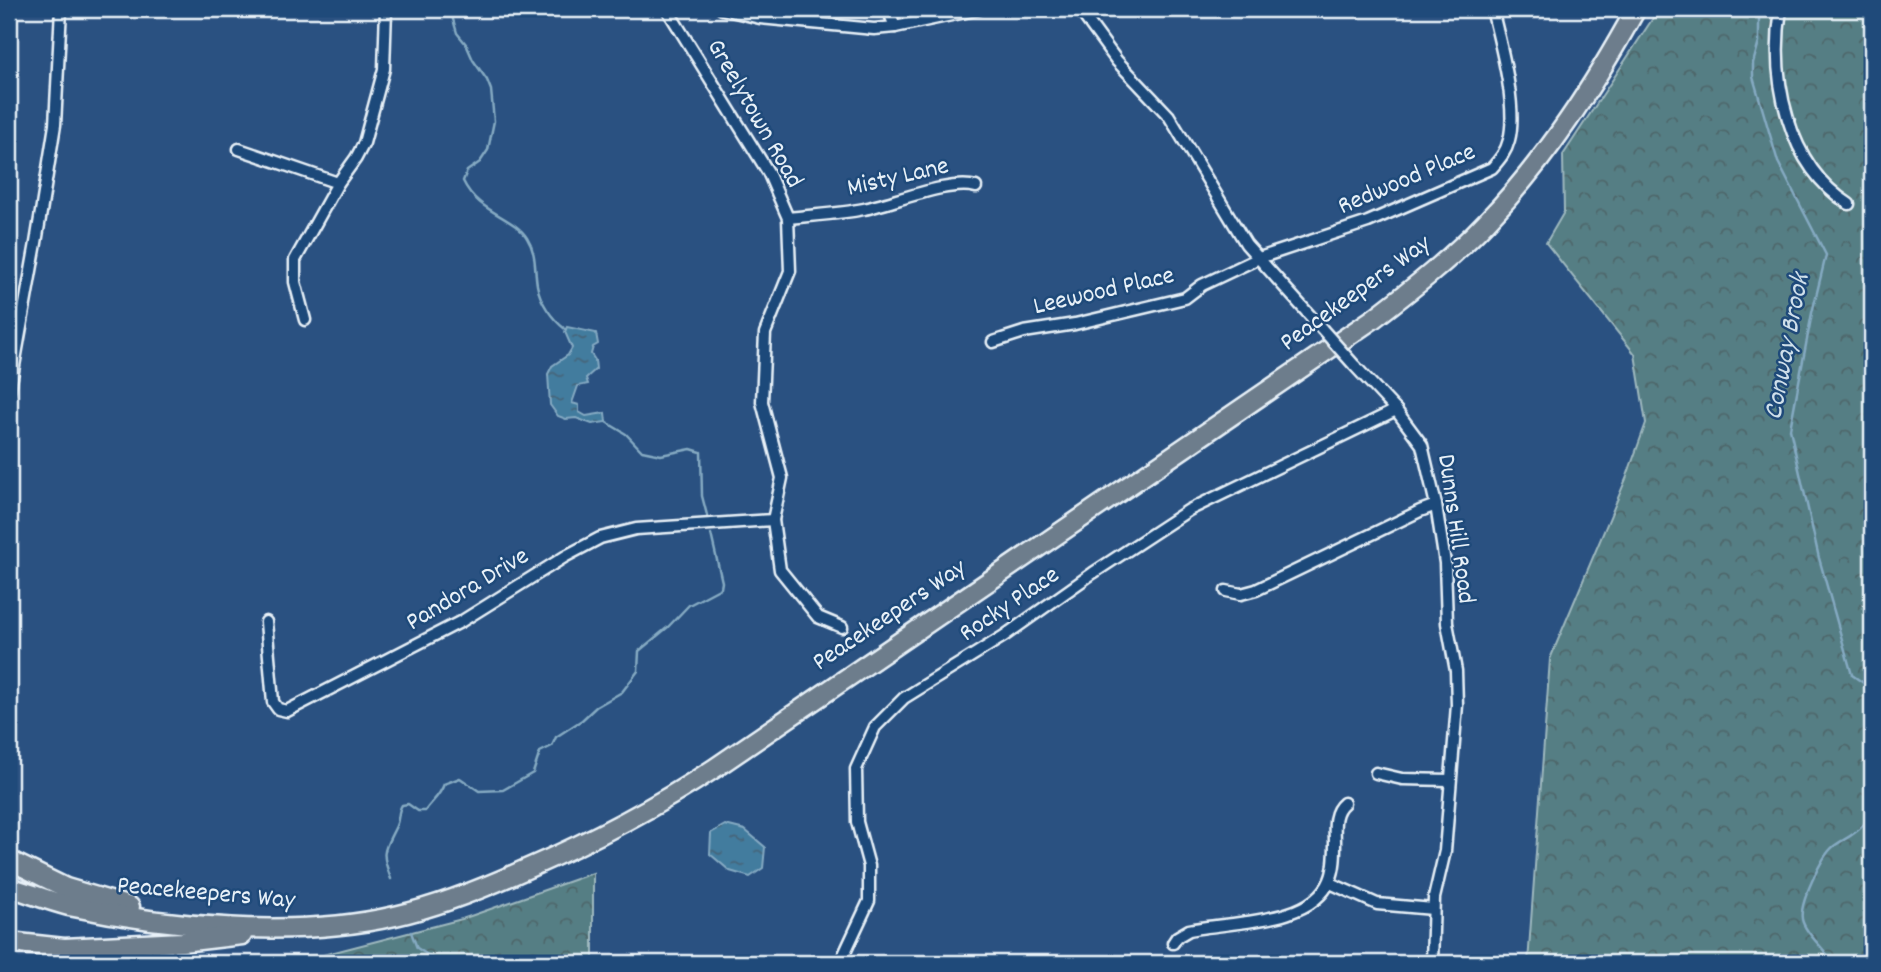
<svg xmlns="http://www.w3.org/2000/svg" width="1881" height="972" viewBox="0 0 1881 972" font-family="Dekko,sans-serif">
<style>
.forest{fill:url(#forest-crowns);stroke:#9eb8be;stroke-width:2}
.water{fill:url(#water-ripples);stroke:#85aac2;stroke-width:2}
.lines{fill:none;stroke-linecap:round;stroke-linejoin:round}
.stream{stroke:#85aac2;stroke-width:2.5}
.street-casing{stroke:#e8f1f8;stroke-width:15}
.highway-casing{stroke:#e8f1f8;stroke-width:23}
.street{stroke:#1f4a7a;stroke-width:10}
.highway{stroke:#6d7d8c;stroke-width:18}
.street-bridge-casing{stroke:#e8f1f8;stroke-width:15;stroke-linecap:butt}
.street-bridge{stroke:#1f4a7a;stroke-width:10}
.labels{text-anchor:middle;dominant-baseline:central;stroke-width:5;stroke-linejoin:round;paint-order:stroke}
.street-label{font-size:26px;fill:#e8f1f8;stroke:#1f4a7a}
.water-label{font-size:28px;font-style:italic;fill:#cfdfea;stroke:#1f4a7a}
</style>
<defs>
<pattern id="forest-crowns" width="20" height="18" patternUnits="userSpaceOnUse" patternTransform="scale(1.75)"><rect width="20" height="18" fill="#557e84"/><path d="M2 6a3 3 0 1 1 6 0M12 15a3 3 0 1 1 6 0" fill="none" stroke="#4e666a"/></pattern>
<pattern id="water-ripples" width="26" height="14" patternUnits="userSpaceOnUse" patternTransform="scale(1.75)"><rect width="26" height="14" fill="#437b9e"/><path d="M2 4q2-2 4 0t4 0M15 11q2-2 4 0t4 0" fill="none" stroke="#446478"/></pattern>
</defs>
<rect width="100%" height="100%" fill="#2a5181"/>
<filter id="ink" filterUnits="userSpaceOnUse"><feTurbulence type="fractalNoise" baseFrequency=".0143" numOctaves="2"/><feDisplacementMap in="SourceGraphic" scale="14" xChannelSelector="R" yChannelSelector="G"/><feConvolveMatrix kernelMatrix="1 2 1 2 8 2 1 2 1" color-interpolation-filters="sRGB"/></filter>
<g filter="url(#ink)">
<g class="forest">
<polygon points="1659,9 1872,9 1872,963 1528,963 1550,659 1626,479 1646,423 1635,354 1546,243 1564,212 1563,155"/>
<polygon points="593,873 593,963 182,963 323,955 462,919"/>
</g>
<g class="water">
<polygon points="567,327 596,333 598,344 593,347 591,354 595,360 596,369 586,378 588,384 578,386 572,403 579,405 579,412 586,416 605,413 606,422 592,424 576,418 566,419 558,416 550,405 548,374 552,366 568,355 572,348 565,332"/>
<polygon points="725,825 745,830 765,847 763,868 750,877 730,871 710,854 711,833"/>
</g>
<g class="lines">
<g class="stream">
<path d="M 450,9 L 457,33 L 466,44 L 473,60 L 487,80 L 491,90 L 494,121 L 488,150 L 480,162 L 467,171 L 463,181 C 478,213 513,216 527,238 C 537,254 534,267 537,285 C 540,302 552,319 565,329"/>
<polyline points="1759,9 1759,42 1753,63 1753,77 1778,162 1826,255 1812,313 1790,429 1819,558 1852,675 1872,689"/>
<polyline points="606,422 626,434 642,451 661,455 691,449 701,452 702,496 708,519"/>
<path d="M 391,879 C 380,850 384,851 396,826 C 400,818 397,812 402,805 L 408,804 L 418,811 L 425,811 C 432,801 440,796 444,784 L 460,778 L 479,791 L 503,790 L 533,773 L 540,752 L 552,746 L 556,737 L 582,720 L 596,707 L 622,692 L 638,671 L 639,651 L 668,627 L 689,605 L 721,588 L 722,582 L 711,534"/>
<polyline points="411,932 417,948 440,963"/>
<path d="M 1833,963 C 1826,950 1804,932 1802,919 C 1799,904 1822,855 1834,846 C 1844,839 1857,834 1864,824 C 1873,811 1870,791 1872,776"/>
</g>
<g class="street-casing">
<g id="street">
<polyline points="667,9 768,172 788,218 790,271 765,333 762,402 782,478 773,520 780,570 818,617 842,627"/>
<polyline points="722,9 760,18 874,29 895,27 980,9"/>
<polyline points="888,9 895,27"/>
<polyline points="1079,9 1117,61 1169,116 1246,244 1322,329"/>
<path d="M 1781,9 C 1770,78 1787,165 1849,204"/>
<polyline points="239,149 338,183"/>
<path d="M 788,218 C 813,215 839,214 864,209 C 893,203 951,179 976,187"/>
<polyline points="305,320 295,282 295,260 338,183 356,158 364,143 384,69 386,9"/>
<path d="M 993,342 L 1024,332 L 1075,324 L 1185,298 L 1202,285 L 1259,258 L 1368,222 L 1492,168 C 1500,159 1506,152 1509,140 C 1518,106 1500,43 1492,9"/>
<polyline points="1354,365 1396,410 1422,445 1436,505 1445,563 1447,623 1456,671 1457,705 1445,851 1434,898 1432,963"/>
<polyline points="9,394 36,243 55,125 61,9"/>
<polyline points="1226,591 1241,594 1256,590 1420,511 1436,505"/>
<polyline points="266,622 273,702 278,709 287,711 462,621 566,556 600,538 636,529 773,520"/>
<polyline points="1376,773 1402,779 1450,780"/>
<polyline points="1330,883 1377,904 1433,909"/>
<path d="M 1173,943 L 1177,937 L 1189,930 C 1230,921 1312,925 1330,880 C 1335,869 1335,855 1335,843 C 1335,829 1332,813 1344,803"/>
<polyline points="840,963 869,901 869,866 857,822 856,769 875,727 904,698 1004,636 1093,573 1189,510 1396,410"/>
</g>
</g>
<g class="highway-casing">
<g id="highway">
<polyline points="9,860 66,888 130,907"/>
<path d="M 9,887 C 29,893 49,901 69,906 C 168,927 296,939 395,916 C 440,906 482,889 524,870 C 591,841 653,809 715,768 L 1373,319 C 1412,289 1452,258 1486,222 C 1547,159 1594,85 1636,9"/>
<polyline points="9,942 64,948 182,942 242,935"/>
</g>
</g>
<use href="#street" class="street"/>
<use href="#highway" class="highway"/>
<g class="street-bridge-casing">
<polyline id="street-bridge" points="1322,329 1354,365"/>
</g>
<use href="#street-bridge" class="street-bridge"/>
</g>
</g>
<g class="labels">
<g class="street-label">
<text transform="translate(754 114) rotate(60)">Greelytown Road</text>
<text transform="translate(898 178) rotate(-13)">Misty Lane</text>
<text transform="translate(1407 180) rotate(-23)">Redwood Place</text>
<text transform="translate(1104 292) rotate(-13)">Leewood Place</text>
<text transform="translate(1356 294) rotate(-36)">Peacekeepers Way</text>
<text transform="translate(1455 529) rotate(82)">Dunns Hill Road</text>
<text transform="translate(468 590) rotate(-31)">Pandora Drive</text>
<text transform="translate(1010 605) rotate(-34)">Rocky Place</text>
<text transform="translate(890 616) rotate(-34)">Peacekeepers Way</text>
<text transform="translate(206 894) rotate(5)">Peacekeepers Way</text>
</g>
<g class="water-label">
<text transform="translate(1789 347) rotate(-79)">Conway Brook</text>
</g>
</g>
<rect width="1881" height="972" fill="none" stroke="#1f4a7a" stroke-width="35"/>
<rect x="18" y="18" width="1846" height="937" fill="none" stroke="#e8f1f8" stroke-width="2.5" filter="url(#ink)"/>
</svg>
